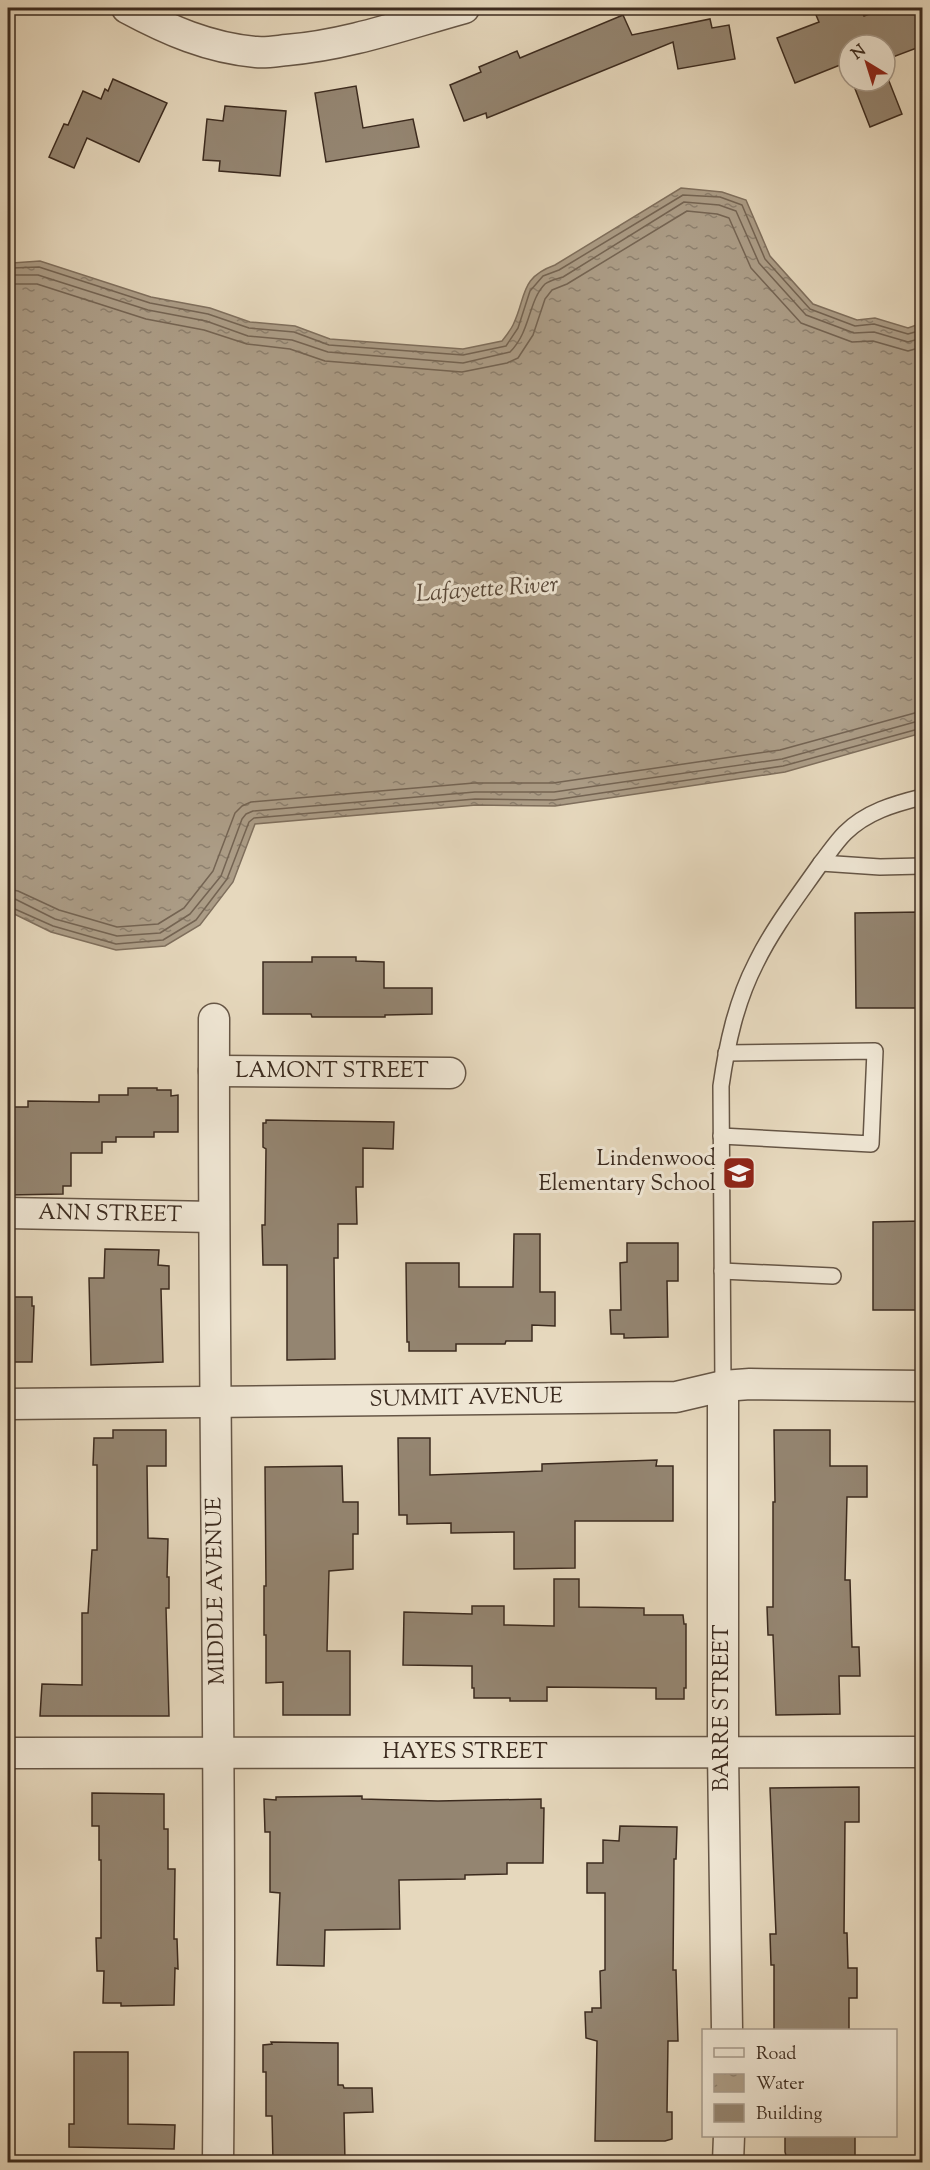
<svg xmlns="http://www.w3.org/2000/svg" width="930" height="2170" viewBox="0 0 930 2170" font-family="'Sorts Mill Goudy',serif">
<style>
.water{fill:url(#water-ripples);stroke:#7f6f5d;stroke-width:1.5}
.lines{fill:none;stroke-linecap:round;stroke-linejoin:round}
.shore{stroke:#746453;stroke-width:1.5}
.building{fill:#948571;stroke:#3c2b1f;stroke-width:1.5}
.lane-casing{stroke:#665646;stroke-width:18}
.street-casing{stroke:#665646;stroke-width:33}
.lane{stroke:#efe6d4;stroke-width:15}
.street{stroke:#efe6d4;stroke-width:30}
.labels{text-anchor:middle;dominant-baseline:central;stroke-width:6;stroke-linejoin:round;paint-order:stroke}
.street-label{font-size:22px;fill:#3c2b1f;stroke:#efe6d4}
.poi-label{font-size:22px;fill:#3c2b1f;stroke:#efe6d4;text-anchor:end}
.water-label{font-size:24px;font-style:italic;fill:#584839;stroke:#efe6d4}
</style>
<defs>
<pattern id="water-ripples" width="26" height="14" patternUnits="userSpaceOnUse" patternTransform="scale(1.5)"><rect width="26" height="14" fill="#ac9d87"/><path d="M2 4q2-2 4 0t4 0M15 11q2-2 4 0t4 0" fill="none" stroke="#8d806e"/></pattern>
</defs>
<rect width="100%" height="100%" fill="#e6d8bd"/>
<filter id="stains"><feTurbulence type="fractalNoise" baseFrequency=".00333" numOctaves="4"/><feColorMatrix values="0 0 0 0 .2 0 0 0 0 .09 0 0 0 0 .02 0 0 0 .5 -.17"/></filter>
<radialGradient id="worn" r=".72"><stop offset=".6" stop-color="#630" stop-opacity="0"/><stop offset="1" stop-color="#630" stop-opacity=".3"/></radialGradient>
<path class="water" d="M 681,188 L 722,192 L 746,200 L 770,256 L 813,304 L 857,320 L 875,318 L 908,328 L 922,323 L 922,733 L 785,772 L 555,806 L 476,805 L 255,824 L 233,882 L 200,925 L 165,946 L 116,950 L 51,932 L 8,911 L 8,259 L 12,263 L 40,261 L 151,297 L 210,308 L 250,322 L 295,326 L 330,339 L 463,349 L 502,341 C 506,336 510,331 513,325 C 527,296 519,278 555,265 Z"/>
<g class="lines">
<g class="shore">
<polyline points="8,267 12,268 39,267 150,303 208,314 249,328 294,332 329,345 463,355 506,346 518,328 530,291 543,276 559,270 683,195 720,197 742,205 765,259 810,309 855,326 874,324 908,334 922,330"/>
<path d="M 8,275 L 38,275 L 148,310 L 206,321 L 248,336 L 292,340 L 328,352 L 463,363 L 510,352 C 531,331 528,301 545,284 C 550,280 557,279 563,277 L 684,202 L 719,205 L 736,211 L 759,263 L 806,315 L 854,333 L 874,332 L 908,342 L 922,338"/>
<polyline points="8,284 37,284 146,319 204,330 247,344 290,349 325,361 462,372 507,363 518,358 533,335 545,299 552,290 567,284 687,211 717,214 729,218 751,268 801,323 852,342 873,341 908,351 922,347"/>
<polyline points="8,889 18,891 59,910 117,927 158,924 184,908 213,871 235,813 242,806 251,802 474,783 553,783 780,750 922,711"/>
<polyline points="8,898 15,899 55,919 117,936 160,933 190,914 221,876 242,819 246,814 253,811 475,792 554,792 782,759 922,720"/>
<polyline points="8,906 53,926 116,944 163,940 196,920 227,879 249,822 254,818 475,799 554,800 783,766 922,728"/>
</g>
</g>
<g class="building">
<polygon points="813,8 860,8 864,16 885,8 922,8 922,46 885,60 885,45 849,45 849,74 845,63 795,83 777,38 819,22"/>
<polygon points="623,15 632,35 710,19 712,28 729,25 735,59 678,69 673,42 487,118 486,113 464,121 450,85 481,72 479,67 517,51 520,58"/>
<polygon points="885,71 902,114 870,127 852,81 885,81"/>
<polygon points="113,79 167,103 139,162 87,138 74,168 49,157 64,124 68,125 83,91 101,99 105,89 108,91"/>
<polygon points="356,86 363,128 413,119 419,147 326,162 315,93"/>
<polygon points="225,106 286,111 280,176 219,171 220,161 203,160 207,119 223,121"/>
<polygon points="922,912 922,1008 856,1008 855,913"/>
<polygon points="312,957 356,957 356,961 384,962 384,988 432,988 432,1014 385,1015 385,1017 312,1017 311,1014 263,1014 263,962 312,962"/>
<polygon points="128,1088 157,1088 157,1090 171,1090 171,1096 178,1095 178,1132 154,1132 154,1137 116,1137 116,1142 102,1142 102,1153 71,1153 71,1186 63,1186 63,1194 8,1195 8,1107 28,1107 28,1101 99,1102 99,1095 128,1095"/>
<polygon points="266,1120 394,1122 393,1149 363,1148 363,1187 356,1187 357,1224 338,1224 338,1258 334,1258 335,1359 287,1360 287,1265 263,1265 262,1225 265,1225 266,1149 263,1147 263,1123 266,1123"/>
<polygon points="922,1221 922,1310 873,1310 873,1222"/>
<polygon points="514,1234 540,1234 540,1292 555,1292 555,1326 532,1325 532,1341 506,1341 505,1344 456,1344 456,1351 409,1351 409,1342 407,1342 406,1263 459,1263 459,1287 513,1287"/>
<polygon points="627,1243 678,1243 678,1281 667,1281 668,1337 624,1338 624,1334 611,1334 610,1310 621,1310 620,1263 627,1262"/>
<polygon points="105,1249 159,1250 158,1265 169,1266 169,1289 161,1289 163,1362 91,1365 89,1278 104,1278"/>
<polygon points="8,1297 32,1297 32,1306 34,1306 32,1362 8,1362"/>
<polygon points="113,1430 166,1430 166,1466 147,1466 148,1538 168,1539 167,1577 169,1577 169,1608 166,1608 169,1716 40,1716 42,1684 82,1685 82,1613 88,1613 92,1550 97,1550 97,1465 93,1465 94,1438 113,1438"/>
<polygon points="774,1430 830,1430 830,1466 867,1466 867,1497 847,1497 845,1580 850,1580 852,1647 859,1647 860,1676 839,1676 840,1714 776,1715 773,1635 768,1635 767,1607 773,1607 773,1502 775,1502"/>
<polygon points="398,1438 430,1438 430,1475 542,1471 542,1464 657,1460 656,1466 673,1466 673,1521 575,1521 575,1568 514,1569 514,1532 451,1533 451,1523 407,1524 407,1515 399,1515"/>
<polygon points="342,1466 343,1502 358,1502 358,1534 353,1534 353,1569 329,1571 327,1651 350,1651 350,1715 283,1715 283,1682 266,1683 266,1635 264,1635 264,1586 266,1586 265,1467"/>
<polygon points="554,1579 579,1579 579,1607 644,1608 644,1615 683,1615 684,1624 686,1624 686,1688 684,1688 684,1699 656,1699 656,1688 547,1687 547,1701 510,1701 510,1698 474,1698 474,1688 472,1688 472,1666 403,1665 404,1612 472,1614 472,1606 504,1606 504,1625 554,1626"/>
<polygon points="859,1787 859,1822 845,1822 844,1933 847,1933 848,1968 857,1968 857,1998 849,1998 849,2031 774,2031 774,1965 771,1965 770,1934 776,1934 770,1788"/>
<polygon points="92,1793 164,1794 164,1829 168,1829 168,1869 175,1869 174,1939 177,1939 178,1969 175,1968 174,2005 121,2006 121,2003 103,2003 104,1971 97,1971 96,1938 101,1938 101,1860 99,1860 99,1826 92,1826"/>
<polygon points="362,1796 362,1799 438,1801 541,1799 541,1808 544,1808 543,1863 507,1863 507,1874 465,1875 465,1879 399,1880 400,1929 325,1930 324,1966 277,1965 280,1893 270,1892 270,1832 265,1832 264,1799 276,1800 276,1797"/>
<polygon points="620,1826 677,1827 676,1859 674,1859 673,1970 676,1970 678,2041 668,2041 667,2112 672,2112 672,2139 665,2141 595,2141 597,2041 586,2038 585,2012 592,2012 592,2008 601,2008 600,1971 605,1970 605,1893 587,1893 587,1863 603,1863 603,1840 619,1841"/>
<polygon points="271,2042 338,2043 338,2085 343,2085 344,2088 372,2088 373,2112 344,2113 345,2163 273,2163 272,2116 266,2116 266,2072 263,2072 263,2045 272,2044"/>
<polygon points="74,2052 128,2052 128,2124 175,2125 174,2149 69,2147 69,2124 74,2124"/>
<polygon points="785,2136 855,2136 855,2163 788,2163 785,2152"/>
</g>
<g class="lines">
<g class="lane-casing">
<g id="lane">
<path d="M 922,797 C 894,804 866,812 845,833 C 836,842 829,853 821,863 L 880,867 L 922,866"/>
<polyline points="721,1136 871,1144 875,1051 726,1053"/>
<polyline points="722,1271 833,1276"/>
<path d="M 723,1386 L 721,1086 C 727,1044 736,1002 756,963 C 773,928 798,896 821,863"/>
</g>
</g>
<g class="street-casing">
<g id="street">
<path d="M 127,8 C 168,30 209,48 256,52 C 266,53 277,51 287,50 C 348,45 406,24 464,8"/>
<path d="M 214,1019 C 213,1400 222,1781 218,2162"/>
<polyline points="214,1071 450,1073"/>
<polyline points="8,1213 213,1217"/>
<polyline points="723,1386 723,1752 727,2030"/>
<polyline points="8,1404 676,1397 723,1386 750,1384 922,1386"/>
<polyline points="8,1753 922,1752"/>
<polyline points="728,2162 729,2136"/>
</g>
</g>
<use href="#lane" class="lane"/>
<use href="#street" class="street"/>
</g>
<defs>
<g id="school-square" transform="scale(1.725)"><rect x="-9" y="-9" width="18" height="18" rx="4" fill="#8f2418" stroke="#efe6d4"/><path d="M0-5L7-2L0 1L-7-2ZM-4 1L0 2.5L4 1V4Q0 6-4 4Z" fill="#fff"/></g>
</defs>
<g fill-rule="evenodd">
<use href="#school-square" x="739" y="1173"/>
</g>
<g class="labels">
<g class="street-label">
<text x="332" y="1072">LAMONT STREET</text>
<text transform="translate(110 1215) rotate(1)">ANN STREET</text>
<text transform="translate(466 1399) rotate(-1)">SUMMIT AVENUE</text>
<text transform="translate(217 1591) rotate(-91)">MIDDLE AVENUE</text>
<text transform="translate(723 1708) rotate(-90)">BARRE STREET</text>
<text x="465" y="1753">HAYES STREET</text>
</g>
<g class="poi-label">
<text x="716" y="1160">Lindenwood<tspan x="716" dy="25">Elementary School</tspan></text>
</g>
<g class="water-label">
<text transform="translate(487 590) rotate(-4)">Lafayette River</text>
</g>
</g>
<rect width="930" height="2170" fill="none" stroke="#e6d8bd" stroke-width="30"/>
<rect x="9" y="9" width="912" height="2152" fill="none" stroke="#3c2b1f" stroke-width="3"/>
<rect x="15" y="15" width="900" height="2140" fill="none" stroke="#3c2b1f" stroke-width="1.5"/>
<rect x="702" y="2029" width="195" height="108" fill="#efe6d4" stroke="#a79b8c" stroke-width="1.5"/>
<rect x="714" y="2048" width="30" height="9" fill="#efe6d4" stroke="#a79b8c" stroke-width="1.5"/>
<text x="756" y="2059" font-size="18" fill="#3c2b1f">Road</text>
<rect x="714" y="2074" width="30" height="18" fill="url(#water-ripples)" stroke="#a79b8c" stroke-width="1.5"/>
<text x="756" y="2089" font-size="18" fill="#3c2b1f">Water</text>
<rect x="714" y="2104" width="30" height="18" fill="#948571" stroke="#a79b8c" stroke-width="1.5"/>
<text x="756" y="2119" font-size="18" fill="#3c2b1f">Building</text>
<g transform="translate(867 63) rotate(322)"><circle r="28" fill="#efe6d4" stroke="#a79b8c" stroke-width="1.5"/>
<path d="M0-4.5L10 22L0 15L-10 22Z" fill="#8f2418"/>
<text y="-9" font-size="16" font-weight="bold" text-anchor="middle" fill="#3c2b1f">N</text>
</g>
<rect width="100%" height="100%" filter="url(#stains)"/>
<rect width="100%" height="100%" fill="url(#worn)"/>
</svg>
